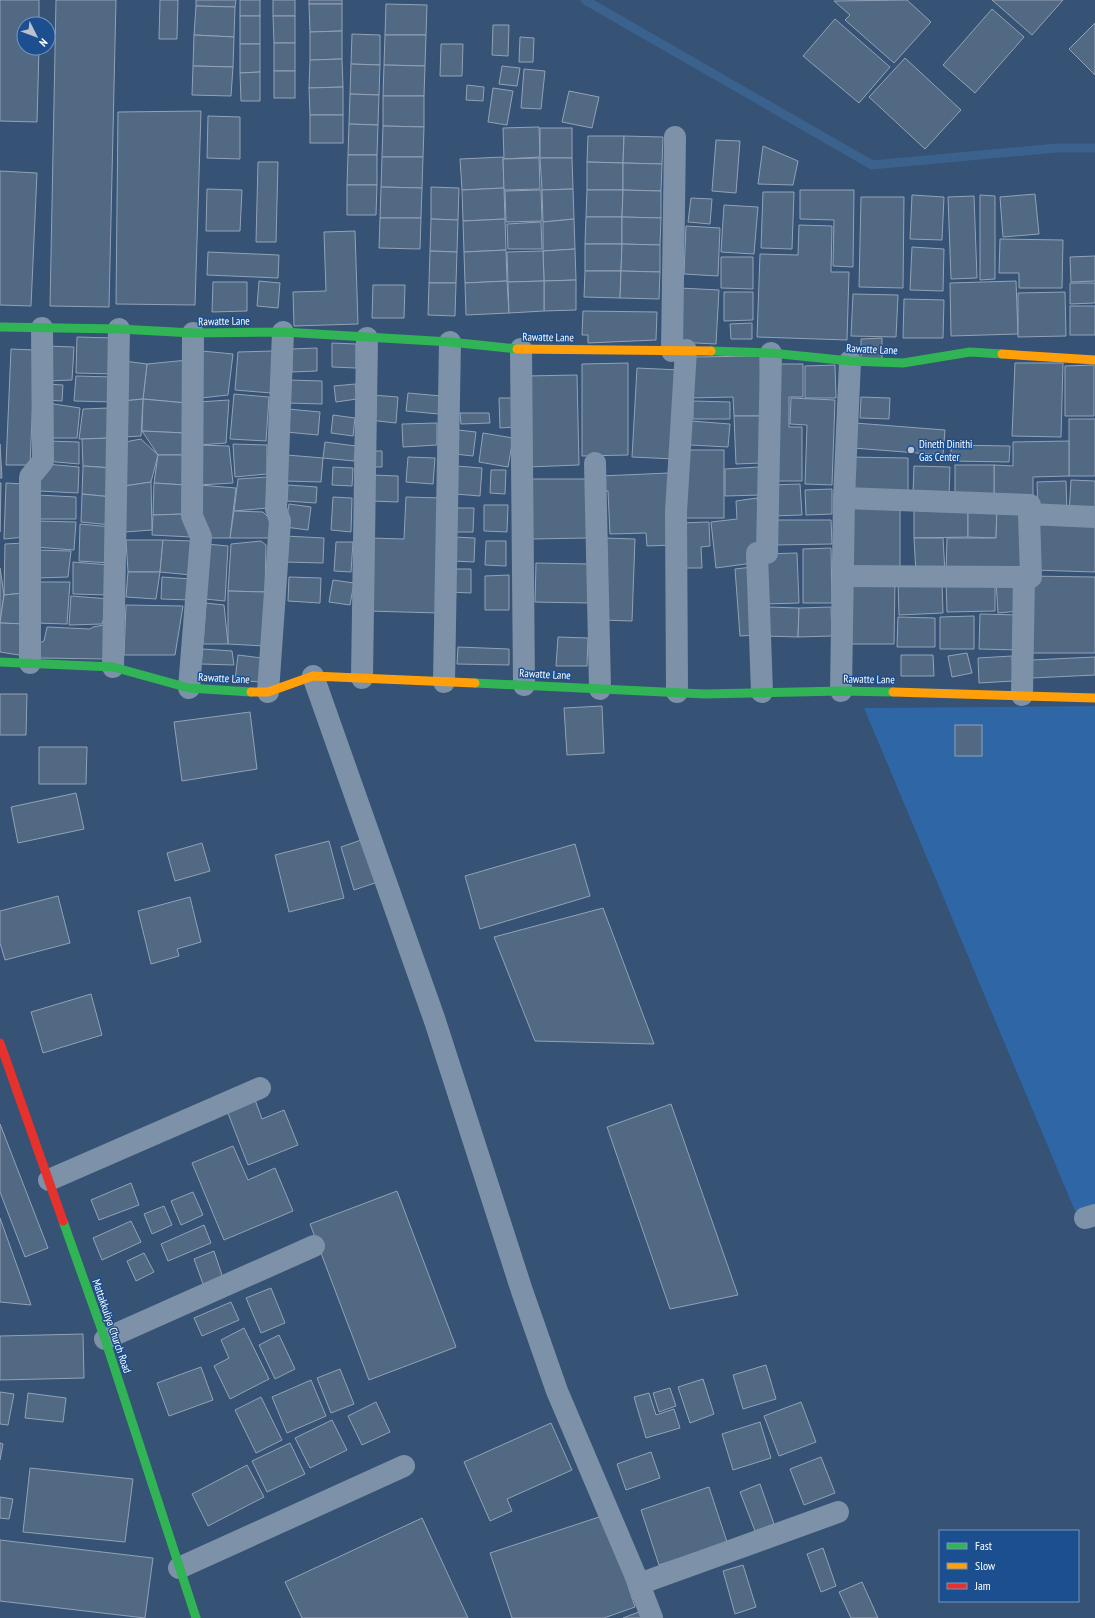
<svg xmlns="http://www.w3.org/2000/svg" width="1095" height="1618" viewBox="0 0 1095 1618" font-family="'PT Sans Narrow',sans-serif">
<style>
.green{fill:#2f66a5}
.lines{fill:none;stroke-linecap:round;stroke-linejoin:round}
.stream{stroke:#3b618d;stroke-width:9}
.building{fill:#526984;stroke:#92a2b6}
.street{stroke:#7d92a8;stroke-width:22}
.fast{stroke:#30b455;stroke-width:9}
.slow{stroke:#ff9f0a;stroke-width:9}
.jam{stroke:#e5322d;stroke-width:9}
.poi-dot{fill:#b9c2ce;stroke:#1b4f8f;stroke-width:1.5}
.labels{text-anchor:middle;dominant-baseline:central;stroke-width:3;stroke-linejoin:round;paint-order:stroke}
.street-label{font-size:11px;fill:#fff;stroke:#1b4f8f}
.poi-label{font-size:11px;fill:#fff;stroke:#1b4f8f;text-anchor:start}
</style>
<rect width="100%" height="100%" fill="#365274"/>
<polygon class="green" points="1095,706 1095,1205 1075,1211 864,708"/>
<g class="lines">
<polyline class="stream" points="585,0 872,165 1057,148 1095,148"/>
</g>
<g class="building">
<polygon points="0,0 39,0 39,24 24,24 24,48 39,48 37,122 0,121"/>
<polygon points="56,0 116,0 109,307 50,306"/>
<polygon points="160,0 178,0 177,39 159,39"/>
<polygon points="196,0 236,0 235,7 196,6"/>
<rect x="240" y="0" width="20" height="16"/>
<rect x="273" y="0" width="22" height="16"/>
<rect x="309" y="0" width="33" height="4"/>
<polygon points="907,0 931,22 894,63 845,20 850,15 834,1"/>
<polygon points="992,0 1063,0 1032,35"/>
<polygon points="309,4 342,4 342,31 310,32"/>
<polygon points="386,4 427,5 426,35 385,35"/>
<polygon points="196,6 235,7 234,37 194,35"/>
<polygon points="992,9 1024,37 975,93 943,65"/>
<rect x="240" y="16" width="20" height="28"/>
<polygon points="273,16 295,16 295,43 274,43"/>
<polygon points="835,19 890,67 859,103 803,56"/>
<polygon points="1095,23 1095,75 1069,49"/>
<polygon points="493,25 509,25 508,56 492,55"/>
<polygon points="342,31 342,59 310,60 310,32"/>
<polygon points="352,34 380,35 380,65 351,64"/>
<polygon points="194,35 234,37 233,67 193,66"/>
<polygon points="385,35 426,35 425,66 384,65"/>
<polygon points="520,37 534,38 533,62 519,62"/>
<rect x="274" y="43" width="21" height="28"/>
<polygon points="240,44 260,44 260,72 240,73"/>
<polygon points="441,44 463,44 462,76 440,76"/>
<polygon points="905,58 961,110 925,149 869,97"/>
<polygon points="342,59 343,87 309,88 310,60"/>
<polygon points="351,64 380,65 379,95 350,94"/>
<polygon points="384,65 425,66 424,96 383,96"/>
<polygon points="193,66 233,67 231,96 192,95"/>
<polygon points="502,66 520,68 517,86 499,84"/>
<polygon points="524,69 545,71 541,109 521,108"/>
<rect x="274" y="71" width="21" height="27"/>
<polygon points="260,72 260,101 241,101 240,73"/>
<polygon points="467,85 484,87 483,101 466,100"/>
<polygon points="343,87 343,115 310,115 309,88"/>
<polygon points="493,88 513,91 507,125 488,122"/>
<polygon points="569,91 599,97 592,128 562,122"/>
<polygon points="350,94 379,95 378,125 349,124"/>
<polygon points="383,96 424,96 424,127 383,126"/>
<polygon points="201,111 195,305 116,304 118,112"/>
<rect x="310" y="115" width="33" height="28"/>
<polygon points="208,116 240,117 240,159 207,158"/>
<polygon points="349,124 378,125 377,155 348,155"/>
<polygon points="383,126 424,127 423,157 382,157"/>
<polygon points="539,127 540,157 504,159 503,128"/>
<rect x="540" y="128" width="32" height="30"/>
<polygon points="588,136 624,136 623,163 587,162"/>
<polygon points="624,136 663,137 662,164 623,163"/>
<polygon points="716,140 740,141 736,193 712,191"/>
<polygon points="763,146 798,161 793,185 758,184"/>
<polygon points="348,155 377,155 377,185 347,185"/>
<polygon points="382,157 423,157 422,188 381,187"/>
<polygon points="503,157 504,188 462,190 460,159"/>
<polygon points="539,158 540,189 504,190 503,159"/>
<polygon points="540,158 572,158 573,189 542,190"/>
<polygon points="258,162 278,162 276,242 256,242"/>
<polygon points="587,162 623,163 623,190 587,190"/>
<polygon points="623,163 662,164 661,191 623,190"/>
<polygon points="0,171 37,173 31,306 0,305"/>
<polygon points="347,185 377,185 376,215 347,215"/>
<polygon points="381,187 422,188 421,218 380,218"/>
<polygon points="431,187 459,188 458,220 431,219"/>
<polygon points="504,188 505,219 463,221 462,190"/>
<polygon points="207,189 242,190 240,231 206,231"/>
<polygon points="573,189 574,219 543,222 542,190"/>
<polygon points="541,190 542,221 506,222 505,191"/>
<polygon points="587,190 623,190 622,217 586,217"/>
<polygon points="623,190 661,191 661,218 622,217"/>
<polygon points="800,190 854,190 853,267 833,266 834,220 800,219"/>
<polygon points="763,192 794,192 792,249 761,248"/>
<polygon points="1035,194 1039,234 1003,237 1000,197"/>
<polygon points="912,195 944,197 942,240 910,239"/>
<polygon points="980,195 995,196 995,279 980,280"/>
<polygon points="974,196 977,278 951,279 948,197"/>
<polygon points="861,197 904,197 903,288 859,287"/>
<polygon points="691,198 712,199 710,224 688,222"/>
<polygon points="724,205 758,207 754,254 721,252"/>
<polygon points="586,217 622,217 622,244 585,244"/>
<polygon points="622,217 661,218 660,245 622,244"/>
<polygon points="380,218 421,218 420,249 379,248"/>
<polygon points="431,219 458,220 457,252 430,251"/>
<polygon points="505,219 506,250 464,252 463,221"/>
<polygon points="574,219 575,249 543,251 543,222"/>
<polygon points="541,222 542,249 508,249 507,224"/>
<polygon points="799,225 832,226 831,272 849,272 847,340 757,337 760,254 798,255"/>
<polygon points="686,226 720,228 718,276 684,274"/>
<polygon points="355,231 358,324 294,326 293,292 326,291 324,232"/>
<polygon points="1000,239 1063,240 1062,288 1019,288 1019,273 999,273"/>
<polygon points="585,244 622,244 621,271 585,271"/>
<polygon points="622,244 660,245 660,272 621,271"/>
<polygon points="912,247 944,249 943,291 910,290"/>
<polygon points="575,249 576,280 544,281 543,251"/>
<polygon points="506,250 507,281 465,283 464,252"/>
<polygon points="430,251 457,252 456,283 429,283"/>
<polygon points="543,251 544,281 508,282 507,252"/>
<polygon points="208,252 279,255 278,278 207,275"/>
<polygon points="1095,256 1095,281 1071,282 1070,257"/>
<polygon points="721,257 753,257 753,289 721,288"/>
<polygon points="585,271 621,271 620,298 584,297"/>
<polygon points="621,271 660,272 659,299 620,298"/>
<polygon points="576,280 576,310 544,311 544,281"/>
<polygon points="259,281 280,283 278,308 257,306"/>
<polygon points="507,281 509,313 466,315 465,283"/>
<polygon points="544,281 544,311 509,313 508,282"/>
<polygon points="1016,281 1018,334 951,336 950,283"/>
<polygon points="213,282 247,282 247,311 212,312"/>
<polygon points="429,283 456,283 455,316 428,315"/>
<polygon points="1070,283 1095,283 1095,303 1070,304"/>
<polygon points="373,285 405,285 404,318 372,318"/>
<polygon points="680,288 719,290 716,344 677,342"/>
<polygon points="724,292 753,292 753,320 724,321"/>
<polygon points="1065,292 1066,336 1018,337 1018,293"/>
<polygon points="853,294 898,295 896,337 851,336"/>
<polygon points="904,299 944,300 943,338 903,338"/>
<rect x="1070" y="306" width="25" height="29"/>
<polygon points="583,311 657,312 656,340 588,343 588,335 582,335"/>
<polygon points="752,323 752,339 731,339 730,324"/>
<polygon points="77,337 114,338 113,374 76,373"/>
<polygon points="882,338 882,359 861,360 861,339"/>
<polygon points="332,343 356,344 356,368 332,367"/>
<polygon points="46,346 74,347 72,380 46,381"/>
<polygon points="317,348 317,371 292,372 291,349"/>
<polygon points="11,349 35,350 30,465 6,465"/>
<polygon points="202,351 233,354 228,395 201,398"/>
<polygon points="273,351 271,393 235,390 238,352"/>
<polygon points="760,356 761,416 734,416 733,397 691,398 691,357"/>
<polygon points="188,360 186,403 143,399 147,364"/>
<polygon points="124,361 147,364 143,399 123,401"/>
<polygon points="628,363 628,455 582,456 582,364"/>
<polygon points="1015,363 1063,363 1061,437 1012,436"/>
<polygon points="774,364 803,364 803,397 789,397 789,427 802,427 802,481 773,481"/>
<polygon points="835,365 836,398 805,398 805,366"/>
<polygon points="1094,365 1094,416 1065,416 1065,366"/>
<polygon points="637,368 680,370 674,459 632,457"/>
<polygon points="577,375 579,465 528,467 526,376"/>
<polygon points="76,376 113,377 112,402 74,401"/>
<polygon points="289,380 322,381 322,404 288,403"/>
<polygon points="47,384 63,385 62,401 47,400"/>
<polygon points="355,384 357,399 336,402 334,386"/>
<polygon points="408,393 441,396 439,414 406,411"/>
<polygon points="234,394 269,397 266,441 230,439"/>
<polygon points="372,395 398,397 396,423 369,420"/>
<polygon points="861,397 890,398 889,419 860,418"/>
<polygon points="499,398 514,398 515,427 500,428"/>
<polygon points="791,398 835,400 832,485 805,484 807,425 790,424"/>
<polygon points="143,399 186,403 185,433 142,431"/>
<polygon points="143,399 141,436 124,437 123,401"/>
<polygon points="229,400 226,443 199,445 198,402"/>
<polygon points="693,401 730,402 730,419 693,419"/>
<polygon points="47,403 80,408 77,438 47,438"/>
<polygon points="109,408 111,438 79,439 83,409"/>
<polygon points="288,409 320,412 318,435 286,432"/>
<polygon points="460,413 489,413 490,423 461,424"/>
<polygon points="333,415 355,418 353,436 331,433"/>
<polygon points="734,416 761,416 761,463 736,464"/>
<rect x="1069" y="419" width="26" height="57"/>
<polygon points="691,421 730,424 728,447 690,445"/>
<polygon points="437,423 437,445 403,447 402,424"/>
<polygon points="855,423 945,430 943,455 853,448"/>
<polygon points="458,430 476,432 473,456 455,454"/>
<polygon points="142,431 185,433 186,455 158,455"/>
<polygon points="483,433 513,438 508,467 479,462"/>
<polygon points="111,438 113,468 83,466 82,439"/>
<polygon points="141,439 158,455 151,482 124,486 125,442"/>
<polygon points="47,441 79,442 79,464 46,461"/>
<polygon points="1069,441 1069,476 1033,477 1033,501 994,500 994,465 1013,466 1013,442"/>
<polygon points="325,442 356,446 354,461 323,458"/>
<polygon points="0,444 2,478 0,478"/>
<polygon points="233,444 267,445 267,474 235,477"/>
<polygon points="199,445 229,446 233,483 199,485"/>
<polygon points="951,445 1010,446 1009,462 951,461"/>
<rect x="684" y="450" width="40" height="68"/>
<polygon points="368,451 382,451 382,467 369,467"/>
<polygon points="158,455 186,455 185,485 154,483"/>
<polygon points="287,455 323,458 321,482 285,481"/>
<polygon points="408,457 435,458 433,484 406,482"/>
<polygon points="849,457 908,458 908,495 849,495"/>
<polygon points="46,464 79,467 78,493 39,491 41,471"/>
<rect x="955" y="465" width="39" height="35"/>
<polygon points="83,466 113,468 112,497 82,494"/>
<polygon points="457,466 482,468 480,496 455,494"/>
<polygon points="914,466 950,467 949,496 913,494"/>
<polygon points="333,467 353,468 352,486 332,485"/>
<polygon points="759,467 761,495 725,496 725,469"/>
<polygon points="491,470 506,470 505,494 490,493"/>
<polygon points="669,473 672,545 647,546 646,533 610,534 608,491 601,491 600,476"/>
<polygon points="372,475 398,476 398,502 371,501"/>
<polygon points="267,477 268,508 234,511 238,479"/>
<polygon points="531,479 586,479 587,538 532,539"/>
<polygon points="1071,480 1095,481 1095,515 1069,514"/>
<polygon points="1066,481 1067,513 1038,514 1037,482"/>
<polygon points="151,482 152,530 125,532 124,486"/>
<polygon points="0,483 1,483 0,532"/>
<polygon points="6,483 25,484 25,537 4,539"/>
<polygon points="154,483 185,485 185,514 153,515"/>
<polygon points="800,484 802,515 772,516 771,485"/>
<polygon points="199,485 236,488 230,538 209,538 198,513"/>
<polygon points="288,485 317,487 316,503 287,501"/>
<polygon points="832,489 832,514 806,515 805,490"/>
<polygon points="82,494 112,497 111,525 81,522"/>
<polygon points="38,495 76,497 76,519 36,519"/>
<polygon points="333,497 352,498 351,532 331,530"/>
<polygon points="406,497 442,498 438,613 368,611 370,538 404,539"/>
<polygon points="757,498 763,551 753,563 716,568 711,522 737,519 736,501"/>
<polygon points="289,504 311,507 308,530 285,527"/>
<rect x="852" y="504" width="48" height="67"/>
<polygon points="484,505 508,505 507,532 484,531"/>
<polygon points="914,505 968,505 968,537 914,538"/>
<polygon points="968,505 997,506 996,538 968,537"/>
<polygon points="997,506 1027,507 1026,572 946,573 947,538 996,538"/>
<polygon points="455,508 474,508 473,532 455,532"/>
<polygon points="234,511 263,512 274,523 271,538 230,538"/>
<polygon points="185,514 191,537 152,535 153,515"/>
<polygon points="773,520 831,520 832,544 773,545"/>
<polygon points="1035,520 1095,521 1095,572 1033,570"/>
<polygon points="36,521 76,522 74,550 36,547"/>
<polygon points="709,522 710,546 701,547 702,568 680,568 679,523"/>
<polygon points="80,524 111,527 111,563 79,561"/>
<polygon points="285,536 324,538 323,563 284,562"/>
<polygon points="454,537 475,538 474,562 453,561"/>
<polygon points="605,538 635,539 632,621 602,620"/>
<polygon points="914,538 943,538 945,573 916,574"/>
<polygon points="126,540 163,540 160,572 128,572"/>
<polygon points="163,540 193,541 191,575 160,572"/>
<polygon points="261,541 266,545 265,592 228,591 231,544"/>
<polygon points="486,541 506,541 506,566 485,565"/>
<polygon points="336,542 353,542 351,572 334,571"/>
<polygon points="24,543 24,593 4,595 5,544"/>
<polygon points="207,544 228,546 225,601 205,599"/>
<polygon points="831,548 832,603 803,603 803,549"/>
<polygon points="35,550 71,551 68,577 37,578"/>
<polygon points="797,553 799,603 764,604 762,554"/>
<polygon points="73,562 110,565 110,595 73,594"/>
<polygon points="536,563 589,564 588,603 535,602"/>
<polygon points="752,567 757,635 740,636 735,569"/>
<polygon points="0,568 4,595 0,623 0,652"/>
<polygon points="450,569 471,569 471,593 450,592"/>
<polygon points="128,572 160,572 156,599 126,597"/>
<polygon points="509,575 509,610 485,610 485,576"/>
<polygon points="1026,576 1095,577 1095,653 1026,653"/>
<polygon points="162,577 192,579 191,600 161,599"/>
<polygon points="289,577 321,578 320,603 288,601"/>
<polygon points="852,579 895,580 894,644 851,644"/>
<polygon points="333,580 354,583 350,605 329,602"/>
<polygon points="1019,580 1020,611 998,613 996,581"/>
<polygon points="995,581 995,611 947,612 946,582"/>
<polygon points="35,582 70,582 67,624 35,623"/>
<polygon points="942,582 943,613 899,615 898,583"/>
<polygon points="228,591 265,592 264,646 228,644"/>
<polygon points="24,593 25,624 0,623 4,595"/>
<polygon points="71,596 110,599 102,624 69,625"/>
<polygon points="206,603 224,605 228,644 203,644"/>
<polygon points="126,605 183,606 175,655 124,655"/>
<polygon points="768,607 799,608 798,637 766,636"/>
<polygon points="831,607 832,636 798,637 799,608"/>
<polygon points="980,614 1020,615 1020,650 979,649"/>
<polygon points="974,616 974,649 940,649 940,617"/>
<polygon points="898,617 935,618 935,647 897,647"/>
<polygon points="0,623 25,624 25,656 0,652"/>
<polygon points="110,624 108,659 39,658 37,644 44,641 47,627 90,629 93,627"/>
<polygon points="558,637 588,638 587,666 556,666"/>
<polygon points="458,647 509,649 509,665 457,664"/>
<polygon points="203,649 232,651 234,665 201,664"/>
<polygon points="967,653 972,673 952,677 948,656"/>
<polygon points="238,655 262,658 260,682 235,680"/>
<polygon points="901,655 933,655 934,676 901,676"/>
<polygon points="1012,656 1013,681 979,683 978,658"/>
<polygon points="1095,657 1095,675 1032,678 1032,660"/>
<polygon points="0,694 27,694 26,735 0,735"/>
<polygon points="602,706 604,753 567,755 564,708"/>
<polygon points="250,712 257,769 182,781 174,722"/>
<rect x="955" y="725" width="27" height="31"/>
<polygon points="39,747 87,747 86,784 39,784"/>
<polygon points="76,793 84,829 18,843 11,807"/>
<polygon points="367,838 381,881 354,890 341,847"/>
<polygon points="329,841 344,898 289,912 275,855"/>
<polygon points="202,843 210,871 175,881 167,853"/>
<polygon points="575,844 590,896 480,929 465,876"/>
<polygon points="58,896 70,943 5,960 0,943 0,911"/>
<polygon points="190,897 201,942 177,949 179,956 151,964 138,911"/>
<polygon points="603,908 654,1044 535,1041 494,937"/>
<polygon points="91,994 102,1035 43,1053 31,1012"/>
<polygon points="254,1097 262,1119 284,1110 298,1145 248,1165 226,1108"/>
<polygon points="671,1104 738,1295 670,1309 607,1127"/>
<polygon points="0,1124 48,1248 25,1257 0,1192"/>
<polygon points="233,1146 248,1180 275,1168 293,1211 224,1240 192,1163"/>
<polygon points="131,1183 139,1205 99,1220 91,1200"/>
<polygon points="397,1191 456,1347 369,1380 310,1224"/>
<polygon points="193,1192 203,1215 181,1225 171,1201"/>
<polygon points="164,1206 172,1225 152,1234 144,1214"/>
<polygon points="0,1218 31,1305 0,1302"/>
<polygon points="131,1221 141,1242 102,1260 93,1238"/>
<polygon points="204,1225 211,1243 168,1261 161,1244"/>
<polygon points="214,1251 223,1278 203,1284 194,1259"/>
<polygon points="144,1253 154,1272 136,1281 127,1261"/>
<polygon points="271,1288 285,1323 261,1333 246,1298"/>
<polygon points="231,1302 239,1320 202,1336 194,1318"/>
<polygon points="244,1328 269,1379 230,1399 214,1366 229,1358 221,1340"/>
<polygon points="83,1334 84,1378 0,1380 0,1336"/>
<polygon points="279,1335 295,1369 275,1379 259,1345"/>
<polygon points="766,1365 776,1399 743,1409 733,1375"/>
<polygon points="201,1367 213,1400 169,1416 157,1383"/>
<polygon points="340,1369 354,1404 331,1413 317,1378"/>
<polygon points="703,1379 714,1414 690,1423 678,1387"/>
<polygon points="311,1380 326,1416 287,1433 272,1397"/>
<polygon points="670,1388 676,1406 659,1412 653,1393"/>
<polygon points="0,1392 14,1394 8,1425 0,1424"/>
<polygon points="28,1393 66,1398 63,1422 25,1418"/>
<polygon points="649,1393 656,1415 674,1409 680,1428 646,1438 634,1397"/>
<polygon points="261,1397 282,1440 256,1453 235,1410"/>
<polygon points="376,1402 390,1432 362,1445 348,1416"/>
<polygon points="801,1402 816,1442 779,1456 764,1416"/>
<polygon points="332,1420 347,1450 310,1468 295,1438"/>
<polygon points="760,1422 771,1458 733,1470 722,1434"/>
<polygon points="551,1423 572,1470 507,1499 512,1511 490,1521 464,1462"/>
<polygon points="0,1443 3,1444 0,1460"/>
<polygon points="290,1443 305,1474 267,1492 252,1461"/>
<polygon points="651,1452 660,1478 626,1490 617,1464"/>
<polygon points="821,1457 835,1493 804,1505 790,1469"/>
<polygon points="247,1465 264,1497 208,1526 192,1494"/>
<polygon points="30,1468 133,1479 125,1542 23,1532"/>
<polygon points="760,1484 774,1524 755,1531 740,1492"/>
<polygon points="709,1487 727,1542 659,1565 641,1510"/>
<polygon points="0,1497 13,1499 9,1519 0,1518"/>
<polygon points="605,1515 635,1607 604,1618 512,1618 490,1553"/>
<polygon points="422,1518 468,1618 302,1618 285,1582"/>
<polygon points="0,1540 153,1558 145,1618 0,1601"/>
<polygon points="823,1548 836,1586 821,1592 807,1554"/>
<polygon points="743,1565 756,1607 735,1614 723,1571"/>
<polygon points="862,1582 878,1618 851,1618 839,1592"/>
<polygon points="644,1610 646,1618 623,1618"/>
</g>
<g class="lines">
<g class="street">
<polyline points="521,349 524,685"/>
<polyline points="672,351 675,137"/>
<polyline points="595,463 600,689"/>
<polyline points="844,498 1030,505 1029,514"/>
<polyline points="843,576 1024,577"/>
<polyline points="30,663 30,477 43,461 42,328"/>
<polyline points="113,667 119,329"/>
<polyline points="313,676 435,1021 522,1291 557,1391 639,1584 652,1618"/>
<polyline points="362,678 367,338"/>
<polyline points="444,682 450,342"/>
<polyline points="189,688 201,537 192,516 193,333"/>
<polyline points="841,691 844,498 850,361"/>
<polyline points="268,692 280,521 276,509 283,332"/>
<polyline points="677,692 676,512 686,350"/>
<polyline points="762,692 757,553 767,553 771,353"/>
<polyline points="1022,695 1024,577 1031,577 1029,514 1095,517"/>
<polyline points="49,1180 260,1088"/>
<polyline points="1085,1218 1095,1215"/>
<polyline points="105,1339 314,1246"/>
<polyline points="179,1568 404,1466"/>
<polyline points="639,1584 838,1512"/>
</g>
<g class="fast">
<polyline points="0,327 119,329 193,333 283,332 450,342 517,349"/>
<polyline points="711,351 771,353 850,361 903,363 970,352 1002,354"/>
<polyline points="0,662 113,667 189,688 251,692"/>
<polyline points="475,683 705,694 841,691 893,692"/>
<polyline points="63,1221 105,1339 196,1618"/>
</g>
<g class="slow">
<polyline points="517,349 711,351"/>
<polyline points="1002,354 1095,360"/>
<polyline points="251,692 268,692 313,676 475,683"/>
<polyline points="893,692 1095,698"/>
</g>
<polyline class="jam" points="0,1043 63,1221"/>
</g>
<circle class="poi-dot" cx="911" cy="450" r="4"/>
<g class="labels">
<g class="street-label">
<text transform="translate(224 321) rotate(-1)">Rawatte Lane</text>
<text transform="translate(548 337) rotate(1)">Rawatte Lane</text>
<text transform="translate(872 349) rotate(3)">Rawatte Lane</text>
<text transform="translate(545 674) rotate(3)">Rawatte Lane</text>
<text transform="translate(224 678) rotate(3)">Rawatte Lane</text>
<text transform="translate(869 679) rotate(1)">Rawatte Lane</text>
<text transform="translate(112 1326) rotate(71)">Mattakkuliya Church Road</text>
</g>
<g class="poi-label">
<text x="919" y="444">Dineth Dinithi<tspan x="919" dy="13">Gas Center</tspan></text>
</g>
</g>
<rect x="939" y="1530" width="140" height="72" fill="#1b4f8f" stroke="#7695bc"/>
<rect x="947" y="1543" width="20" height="6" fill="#30b455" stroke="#7695bc"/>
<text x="975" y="1550" font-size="12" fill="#ffffff">Fast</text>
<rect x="947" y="1563" width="20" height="6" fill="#ff9f0a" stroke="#7695bc"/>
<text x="975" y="1570" font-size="12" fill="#ffffff">Slow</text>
<rect x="947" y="1583" width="20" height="6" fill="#e5322d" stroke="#7695bc"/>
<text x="975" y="1590" font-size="12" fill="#ffffff">Jam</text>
<g transform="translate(36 36) rotate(132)"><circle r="19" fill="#1b4f8f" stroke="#7695bc"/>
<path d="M0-3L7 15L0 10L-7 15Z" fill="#b9c2ce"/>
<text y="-6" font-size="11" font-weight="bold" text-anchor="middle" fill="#ffffff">N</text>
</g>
</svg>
